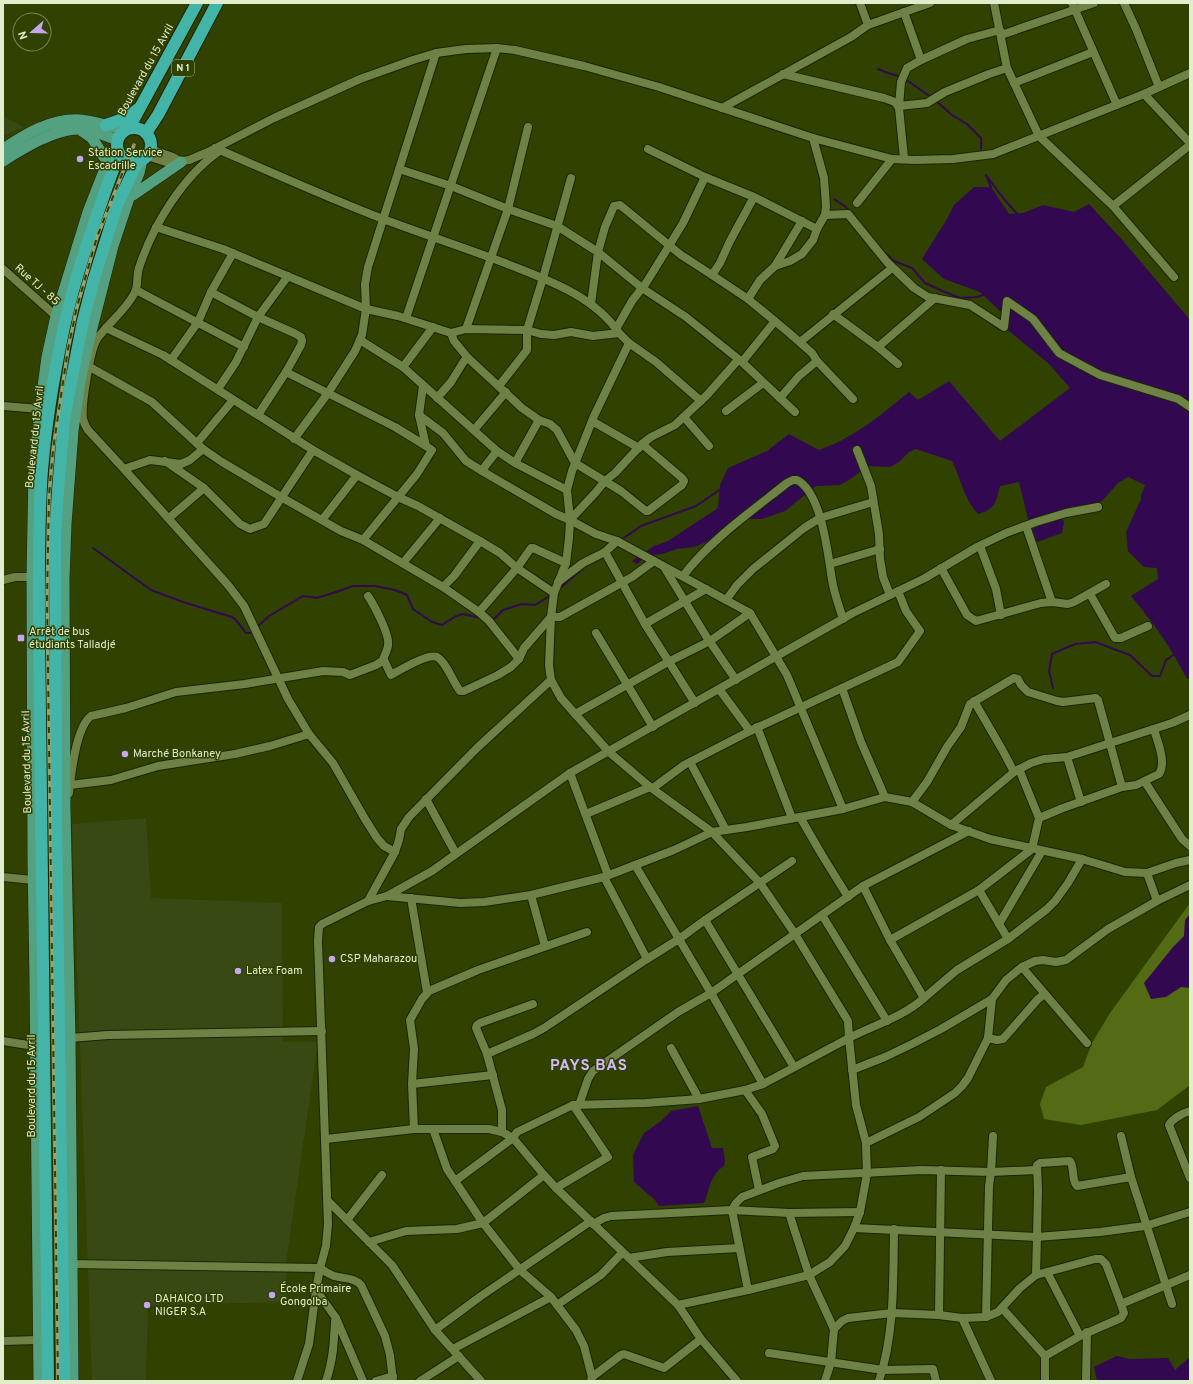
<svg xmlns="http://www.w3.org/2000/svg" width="1193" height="1384" viewBox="0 0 1193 1384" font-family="Overpass,sans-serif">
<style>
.built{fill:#394914}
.green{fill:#536b14}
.water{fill:#320951}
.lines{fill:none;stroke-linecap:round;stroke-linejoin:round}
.stream{stroke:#320951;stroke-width:2}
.minor-casing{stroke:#1b2505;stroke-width:10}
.major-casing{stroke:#1b2505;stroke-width:12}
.highway-casing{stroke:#1b2505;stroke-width:14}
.minor{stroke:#6e8246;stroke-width:8}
.major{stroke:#54a181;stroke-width:11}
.highway{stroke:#43b5a8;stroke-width:12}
.rail-casing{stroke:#95a476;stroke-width:3.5}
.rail{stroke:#304100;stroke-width:2;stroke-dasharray:6;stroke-linecap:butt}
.poi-dot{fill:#c7a6f0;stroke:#304100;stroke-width:1.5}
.labels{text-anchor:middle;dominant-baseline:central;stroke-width:3;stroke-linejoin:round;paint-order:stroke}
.shield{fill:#304100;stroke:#acba90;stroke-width:1}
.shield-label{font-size:10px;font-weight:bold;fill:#e1eece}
.street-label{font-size:11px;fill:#e1eece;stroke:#304100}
.poi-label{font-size:11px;fill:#e1eece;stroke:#304100;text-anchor:start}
.district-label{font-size:15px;font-weight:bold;letter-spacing:1px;fill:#d6b8fd;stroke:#304100}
</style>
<rect width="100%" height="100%" fill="#304100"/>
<g class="built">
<polygon points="3,116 24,127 3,136"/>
<polygon points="146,818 151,898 282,903 283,1042 318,1042 286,1262 287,1302 148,1305 146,1381 92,1381 72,824"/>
</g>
<polygon class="green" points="1190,903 1190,1085 1157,1110 1081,1125 1044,1119 1040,1104 1046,1087 1083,1067 1092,1043 1110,1013"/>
<g class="water">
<path d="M 974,187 L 991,187 L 1009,214 L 1023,213 L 1043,205 L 1074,212 L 1089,204 L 1124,242 L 1190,320 L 1190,678 L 1187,679 C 1172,649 1153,622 1131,596 L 1158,579 L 1157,568 L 1144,567 L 1128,551 L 1126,532 L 1147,486 L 1128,477 L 1118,483 L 1102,501 L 1060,514 L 1064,522 L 1062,533 L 1037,542 L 1028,519 L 1019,482 L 1000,486 C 996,502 995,510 978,514 C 964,499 961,479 952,461 L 916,449 L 909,452 L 899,462 L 890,467 L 867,466 L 852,478 L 840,485 L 816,486 L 785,511 L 762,519 L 746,519 L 711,540 L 694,547 L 677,549 L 662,554 L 647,556 L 637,564 L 632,561 L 654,546 L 668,541 L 718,508 L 720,485 L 728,468 L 767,451 L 789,434 L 819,450 C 854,438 881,415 909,392 L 918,400 L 949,381 L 1000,441 L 1070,388 L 1049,364 L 1004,327 L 1001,312 L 980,292 L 944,279 L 922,259 L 947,219 L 954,205 Z"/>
<polygon points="1190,914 1190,988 1181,987 1166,997 1151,999 1144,983 1173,947 1184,936 1185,920"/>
<path d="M 698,1106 L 712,1148 L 723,1148 L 725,1161 L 724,1166 C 710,1175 710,1189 704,1203 L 659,1206 L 655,1200 L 634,1182 L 633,1155 L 644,1133 L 661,1121 L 671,1111 Z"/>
<polygon points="1117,1356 1130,1359 1168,1358 1175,1370 1190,1357 1190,1381 1097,1381 1094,1367"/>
</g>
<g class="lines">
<g class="stream">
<polyline points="878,69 885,72 901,77"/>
<polyline points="905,79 931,97"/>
<polyline points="936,101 952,115 967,124 981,138 981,149"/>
<polyline points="991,187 986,175 1003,198 1018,215"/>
<polyline points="834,199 846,207 850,212"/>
<polyline points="884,252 894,261 912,268 925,283 940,290 960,298 977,297 986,294"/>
<polyline points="1142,499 1142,496 1147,483"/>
<polyline points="621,540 641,526 696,506 721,489"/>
<path d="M 93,548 L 151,590 L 183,602 L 232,617 C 238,620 241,628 246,633 L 250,633 L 253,631"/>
<polyline points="559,589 587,565"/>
<polyline points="490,618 494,619 503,610 522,604 535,605 550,596"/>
<polyline points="256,628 269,616 303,596 317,598 339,591 353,586 375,586 395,590 407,595 413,609 432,622 442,625 456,616 463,614 481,618"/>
<polyline points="1053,688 1049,671 1052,654 1075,644 1095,642 1130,655 1152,676 1160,676 1166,660 1175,654"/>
</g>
<g class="minor-casing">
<g id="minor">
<polyline points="860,3 868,25"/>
<polyline points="994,3 1007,68 1039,136 1113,206 1174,277"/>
<polyline points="1072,3 1117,105"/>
<polyline points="1124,3 1136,29 1159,87"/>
<polyline points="904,12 921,60"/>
<polyline points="1000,30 967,39 921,60 907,68 901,82 899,106 927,103 945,92 989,74 1007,68"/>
<polyline points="1001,35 1094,3"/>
<polyline points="783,74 884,98 895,102 899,108 904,158"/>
<polyline points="1014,83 1093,52"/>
<polyline points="1144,94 1190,143"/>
<polyline points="722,108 851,37 868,25 930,3"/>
<path d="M 215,148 C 271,172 326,197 383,219 C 423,234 465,248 505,263 C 547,280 593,295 619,333 L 593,336 L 571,332 L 554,335 L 541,334 L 527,330 L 527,350 L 499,386"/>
<polyline points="150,149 173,157 181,162"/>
<polyline points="648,149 705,177 754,197 817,229"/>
<path d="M 218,152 C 182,178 153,225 139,268 C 136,276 139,286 134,294 C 125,311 108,323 97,339 C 90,350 81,405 83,419 C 84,423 86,427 88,430 L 124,469 L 228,585 L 244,606 L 288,699 L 309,734 L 333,763 L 365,819 L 377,838 L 384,846 L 395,852"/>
<polyline points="147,156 169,163 189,160 208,152 274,118 360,79 413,60 436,53 466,49 497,48 515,50 584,66 659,87 813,138 892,159 914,160 953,159 993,154 1144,94 1190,73"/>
<polyline points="399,169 451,186 508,209 557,226 598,252 642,288 686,317 742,362 780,398 799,376 817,361"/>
<polyline points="857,203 892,159"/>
<polyline points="1113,206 1190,145"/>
<polyline points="825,215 848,214 887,262 914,288 928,297 970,305 1004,327 1007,301 1033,319 1059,353 1100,375 1178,399 1190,407"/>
<polyline points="156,227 223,249 366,309 398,316 451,333 454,341 468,358 522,408 539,420 550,424 557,430 575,463 621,491 646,511 648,511 682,485 684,481 682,478 642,444"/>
<polyline points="775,266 802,221"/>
<polyline points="3,269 56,316"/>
<polyline points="712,275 748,299 788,332 812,353 817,361 853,399"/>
<polyline points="136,290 244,347"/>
<polyline points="211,292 258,317 294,333 301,337 302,341 301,345 286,372 258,415"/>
<polyline points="748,299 760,280 775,266 790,261 802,254 813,240 817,229 825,215 826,206 824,178 813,138"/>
<polyline points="591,304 598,252 605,227 614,206 620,205 681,255 712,275 720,263 730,241 754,197"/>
<polyline points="833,314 878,347 898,364"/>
<polyline points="406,318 497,48"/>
<polyline points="106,328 163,355 313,450 357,475 398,497 418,506 480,541 500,553 517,568 554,593"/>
<polyline points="466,329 508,209 528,127"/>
<polyline points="616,329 632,301 646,283 669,246 683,223 705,177"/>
<polyline points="451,333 466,329 527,330 543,278 571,178"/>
<polyline points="619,333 629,343 656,362 701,401"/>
<polyline points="360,340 403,367 497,451 515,463 567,490"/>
<polyline points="800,342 892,268"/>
<path d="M 629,343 L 594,416 L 572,471 L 567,490 L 570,520 L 569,538 L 566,563 L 554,593 L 551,617 L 549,665 L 551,680 L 561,698 L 609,752 L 650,787 L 712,832 L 760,883 L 795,934 L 848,1021 L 849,1038 C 874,1025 903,1017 924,998"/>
<polyline points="878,347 935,298"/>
<polyline points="171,360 198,322 211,292 233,253"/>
<polyline points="742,362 775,321"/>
<polyline points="88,366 152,402 203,449 222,462 281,497 341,531 363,540 443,587 479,612 489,621 519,659"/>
<polyline points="403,367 433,327"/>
<polyline points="286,372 395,427 426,446"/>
<polyline points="218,389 236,362 258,317 288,276"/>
<polyline points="437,398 451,382 464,361 468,358"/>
<polyline points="780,398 795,412"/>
<polyline points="3,406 40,409"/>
<polyline points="726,411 763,383"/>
<polyline points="419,415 443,433 466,461 482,471"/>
<polyline points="684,417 709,446"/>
<polyline points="592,421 639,448"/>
<polyline points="474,430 506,392"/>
<polyline points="294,439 328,393 355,351 362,335 366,309 365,284 368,267 436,53"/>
<polyline points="197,443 233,400"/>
<polyline points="857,450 871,486 879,534 880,559 883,577 890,595"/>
<polyline points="497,451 486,465 482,471 556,514 570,520 596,492 605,481 615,473 642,444 651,437 675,425 707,395 738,360"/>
<polyline points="165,461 204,488 240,524 250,529 264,524 313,450"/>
<polyline points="515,463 539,420"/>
<polyline points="124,469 150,460 181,464 190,460 203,449"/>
<polyline points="169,518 204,488"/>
<polyline points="322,520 357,475"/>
<polyline points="570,520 596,534 617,541"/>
<polyline points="1026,526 1052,602"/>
<polyline points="363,540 417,474 432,450 426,446 419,415 423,386"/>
<polyline points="980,546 996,589 1001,615"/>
<polyline points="605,552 645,624 695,703"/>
<polyline points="403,563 440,518"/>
<polyline points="830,564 880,549"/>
<polyline points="664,567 706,636 736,680"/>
<polyline points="941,568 967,615 976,621 1041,603 1052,602 1068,604 1074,602 1106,584"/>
<path d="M 683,576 C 709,541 753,510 787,483 L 793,480 L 797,480 C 822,493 828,555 832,580 C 834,593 839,606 843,619"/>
<polyline points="3,580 15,577 32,577"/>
<polyline points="558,582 583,563 605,552 617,541 750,613 787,675 843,809"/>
<polyline points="443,587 454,576 480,541"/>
<polyline points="1090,594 1115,638 1121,638 1148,626"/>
<path d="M 368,596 C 374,605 390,635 388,645 C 388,650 384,655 383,660"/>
<polyline points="726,600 737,585 753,569 804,528 820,518 873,502"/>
<polyline points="479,612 517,568 531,548 533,548 566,563"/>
<polyline points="645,624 706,589"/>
<polyline points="596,633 653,727"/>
<polyline points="842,688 861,742 885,797"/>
<polyline points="719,689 750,731"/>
<polyline points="974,701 1003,751 1014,772"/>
<polyline points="575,714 668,662 710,641 750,613"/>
<polyline points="757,727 792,818"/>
<polyline points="1067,757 1081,802"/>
<polyline points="690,762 726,830"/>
<polyline points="1019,769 1039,818"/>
<polyline points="570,773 608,875"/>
<polyline points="1145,782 1182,839 1190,846"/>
<polyline points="70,785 111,780 158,766 235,754 270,746 309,734"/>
<polyline points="653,788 684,765 750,731 898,662 920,631 906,611 898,591"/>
<path d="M 69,793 C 71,774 76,727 91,716 L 126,708 L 176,692 L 245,684 L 323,671 L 343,672 L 350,675 L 376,665 L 384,660 L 391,675 C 400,670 428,653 437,657 C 445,661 453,681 458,688 L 460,691 L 464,691 L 498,675 L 511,667 L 519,659 L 524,648 L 551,617 L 560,617 L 632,577 L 654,561"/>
<polyline points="426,799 456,854"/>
<polyline points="912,802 927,782 947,747 961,727 970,704 1014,678 1018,679 1021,685 1028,692 1057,701 1063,702 1096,698 1098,700 1122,787"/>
<polyline points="586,814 650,787"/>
<polyline points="800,817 822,855 848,897"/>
<polyline points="951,825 1014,772 1031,763 1044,759 1067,757 1172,723 1190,715"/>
<polyline points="635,865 711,993 763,1084"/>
<polyline points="1147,873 1157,901"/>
<polyline points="3,877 33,880"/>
<polyline points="604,877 647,959"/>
<polyline points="863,886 890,940 924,998 957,970 1008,939 1047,909 1055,901 1068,883 1082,859"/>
<polyline points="979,890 1008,939"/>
<polyline points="531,895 545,946"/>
<polyline points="387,896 460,903 484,902 531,895 604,877 674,850 712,832 747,827 843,809 885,797 912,802 951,825 990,839 1082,859 1125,872 1147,873 1176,863 1190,860"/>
<polyline points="411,898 427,992"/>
<polyline points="368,901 395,852 399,840 401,829 409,817 477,748 551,680"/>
<polyline points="822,915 887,1021"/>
<polyline points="705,920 794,1067"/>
<polyline points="999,924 1042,851"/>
<path d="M 890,940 L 979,890 L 1032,849 L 1039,818 L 1063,808 L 1122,787 L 1136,785 L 1159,774 C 1167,762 1157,741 1154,729"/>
<polyline points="1022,967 1045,994"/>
<polyline points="70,1038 108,1035 322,1031"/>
<polyline points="988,1038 997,1040 1003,1039 1038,999 1045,994 1087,1043"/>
<polyline points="3,1041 28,1045 35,1045"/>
<polyline points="671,1048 699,1099"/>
<polyline points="487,1054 533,1034 544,1028 647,959 679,939 705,920 792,861"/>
<polyline points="852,1070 885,1057 912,1044 941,1029 992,999 1006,980 1022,967 1035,961 1043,960 1056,962 1066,960 1108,929 1157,901 1190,885"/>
<polyline points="412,1084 493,1075"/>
<polyline points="745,1090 762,1114 775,1146 773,1149 752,1157 759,1190"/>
<polyline points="579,1105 588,1079 593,1071 678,1012 711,993 863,886 969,831"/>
<path d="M 1190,1111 C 1183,1113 1172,1119 1169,1125 L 1190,1178"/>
<polyline points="414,1129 412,1084 414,1049 410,1020 422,999 429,991 478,970 587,932"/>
<polyline points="433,1129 447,1169 483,1223 520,1270 551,1297 576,1330 584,1346 592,1377 591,1381"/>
<polyline points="502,1132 502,1110 487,1054 476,1028 477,1025 480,1023 533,1004"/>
<polyline points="1121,1136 1131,1177"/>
<polyline points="326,1139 414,1129 489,1129 502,1132 513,1138 544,1175 556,1188 678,1305 701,1339 737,1381"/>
<polyline points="455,1181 513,1138 517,1132 573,1105 646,1103 699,1099 745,1090 763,1084 849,1038 856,1105 866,1143"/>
<polyline points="556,1188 608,1157 573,1105"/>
<polyline points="328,1201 392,1265 435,1330 481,1381"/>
<polyline points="789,1213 860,1212"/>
<polyline points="347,1220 382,1175"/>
<polyline points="593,1224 604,1218 611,1216 732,1210 789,1213 809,1275 834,1329 831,1362 825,1381"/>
<path d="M 854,1228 L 1037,1237 L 1038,1190 L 1037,1165 L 1040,1163 L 1070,1161 C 1075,1168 1071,1180 1077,1186 L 1131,1177 L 1172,1304"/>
<polyline points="369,1242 406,1231 457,1229 483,1223 544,1175"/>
<polyline points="629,1258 667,1252 739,1248"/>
<path d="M 72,1264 L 320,1268 C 324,1271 329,1274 334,1276 C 344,1279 353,1277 361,1285 L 385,1336 L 390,1355 L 393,1381"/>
<polyline points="1047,1272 1080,1336"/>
<polyline points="1036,1275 1037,1237 1100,1232 1145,1226 1190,1212"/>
<polyline points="316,1290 336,1318 363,1381"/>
<polyline points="748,1290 732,1210 736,1203 742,1197 779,1183 803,1176 922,1170 991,1172 1037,1170"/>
<polyline points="557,1305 601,1275 622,1253"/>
<polyline points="678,1305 748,1290 809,1275 830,1262 845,1246 854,1228 860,1212 867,1174 866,1143 919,1117 955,1093 962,1086 968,1078 988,1038 992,999"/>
<polyline points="1002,1308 1045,1356 1080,1336 1121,1318 1124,1313 1121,1304 1190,1275"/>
<polyline points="939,1315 941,1170"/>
<polyline points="986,1317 989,1186 991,1172 993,1136"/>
<polyline points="962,1318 991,1381"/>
<polyline points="834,1329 842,1321 848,1318 892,1313 939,1315 962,1318 986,1317 998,1312 1020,1288 1036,1275 1095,1259 1101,1259 1106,1264 1121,1304"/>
<polyline points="435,1330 481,1296 591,1221"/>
<polyline points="3,1341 39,1340"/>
<polyline points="453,1349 551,1297"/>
<polyline points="769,1353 883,1370 933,1369 936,1381"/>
<polyline points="1045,1356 1045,1381"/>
<polyline points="592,1377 621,1355 624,1354 664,1368 701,1339"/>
<polyline points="297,1381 309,1344 316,1290 320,1268 326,1246 328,1224 318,941 319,927 322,924 368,901 387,896 432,871 570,773 853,613 925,578 977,547 1006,533 1036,522 1066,513 1098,507"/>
<path d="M 326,1381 C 333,1361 334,1342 335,1321"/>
<polyline points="376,1381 393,1376"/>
<polyline points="420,1381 459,1356"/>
<path d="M 879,1381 C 895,1333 893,1280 894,1229"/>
<polyline points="1086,1381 1087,1332"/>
</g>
</g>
<g class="major-casing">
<g id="major">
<polyline points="82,131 92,138 104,157"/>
<path d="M 3,149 C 26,134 52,118 80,120 C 93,121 112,127 125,130"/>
<path d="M 3,161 C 22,149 56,128 79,129 C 92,130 105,135 117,140"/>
<polyline points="133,195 181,162"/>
<polyline points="39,1381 35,982 33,859 32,577 34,469 40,409 47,357 56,316 88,212 106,166 117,149"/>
<polyline points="73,1381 70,1038 65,809 64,579 66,524 73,431 80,381 89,340 113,246 131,192 139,173 142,160"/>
</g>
</g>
<g class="highway-casing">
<g id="highway">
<polyline points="106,125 126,118 138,109"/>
<circle cx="134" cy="145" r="17"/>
<polyline points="129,128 197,3"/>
<polyline points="146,133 158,115 217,3"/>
<path d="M 48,1381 L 39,631 C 39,578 38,524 42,470 C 46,422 54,374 64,327 C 77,267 99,210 119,153"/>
<polyline points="64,1381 56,819 55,537 58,490 64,420 70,387 83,321 93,282 117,205 138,161"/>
</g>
</g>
<use href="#minor" class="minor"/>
<use href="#major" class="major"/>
<use href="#highway" class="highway"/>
<g class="rail-casing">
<polyline id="rail" points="58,1381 47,599 49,496 53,450 68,349 77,307 97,237 126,164 134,145"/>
</g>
<use href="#rail" class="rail"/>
</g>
<g class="poi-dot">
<circle cx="80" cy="159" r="4"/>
<rect x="17" y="634" width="8" height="8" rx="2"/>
<circle cx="125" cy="754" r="4"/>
<circle cx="332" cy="959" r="4"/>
<circle cx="238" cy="971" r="4"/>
<circle cx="272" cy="1295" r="4"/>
<circle cx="147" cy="1305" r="4"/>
</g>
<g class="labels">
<rect class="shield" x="172" y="60" width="22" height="16" rx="3"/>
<g class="shield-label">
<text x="183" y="68">N 1</text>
</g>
<g class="street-label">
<text transform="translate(146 70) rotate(-61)">Boulevard du 15 Avril</text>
<text transform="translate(37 285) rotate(42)">Rue TJ - 85</text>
<text transform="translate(35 437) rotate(-84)">Boulevard du 15 Avril</text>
<text transform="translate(27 762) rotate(-91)">Boulevard du 15 Avril</text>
<text transform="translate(32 1086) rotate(-90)">Boulevard du 15 Avril</text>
</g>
<g class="poi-label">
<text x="88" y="153">Station Service<tspan x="88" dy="13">Escadrille</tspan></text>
<text x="29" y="632">Arrêt de bus<tspan x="29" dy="13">étudiants Talladjé</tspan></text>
<text x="133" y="754">Marché Bonkaney</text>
<text x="340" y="959">CSP Maharazou</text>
<text x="246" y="971">Latex Foam</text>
<text x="280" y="1289">École Primaire<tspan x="280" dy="13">Gongolba</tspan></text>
<text x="155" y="1299">DAHAICO LTD<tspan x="155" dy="13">NIGER S.A</tspan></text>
</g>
<g class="district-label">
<text x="589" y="1066">PAYS BAS</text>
</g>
</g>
<rect width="1193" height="1384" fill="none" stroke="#e1eece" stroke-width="8"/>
<g transform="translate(32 32) rotate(250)"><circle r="19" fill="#304100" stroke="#778652"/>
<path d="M0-3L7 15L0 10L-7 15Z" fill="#c7a6f0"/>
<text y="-6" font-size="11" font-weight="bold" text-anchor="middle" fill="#e1eece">N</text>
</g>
</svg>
